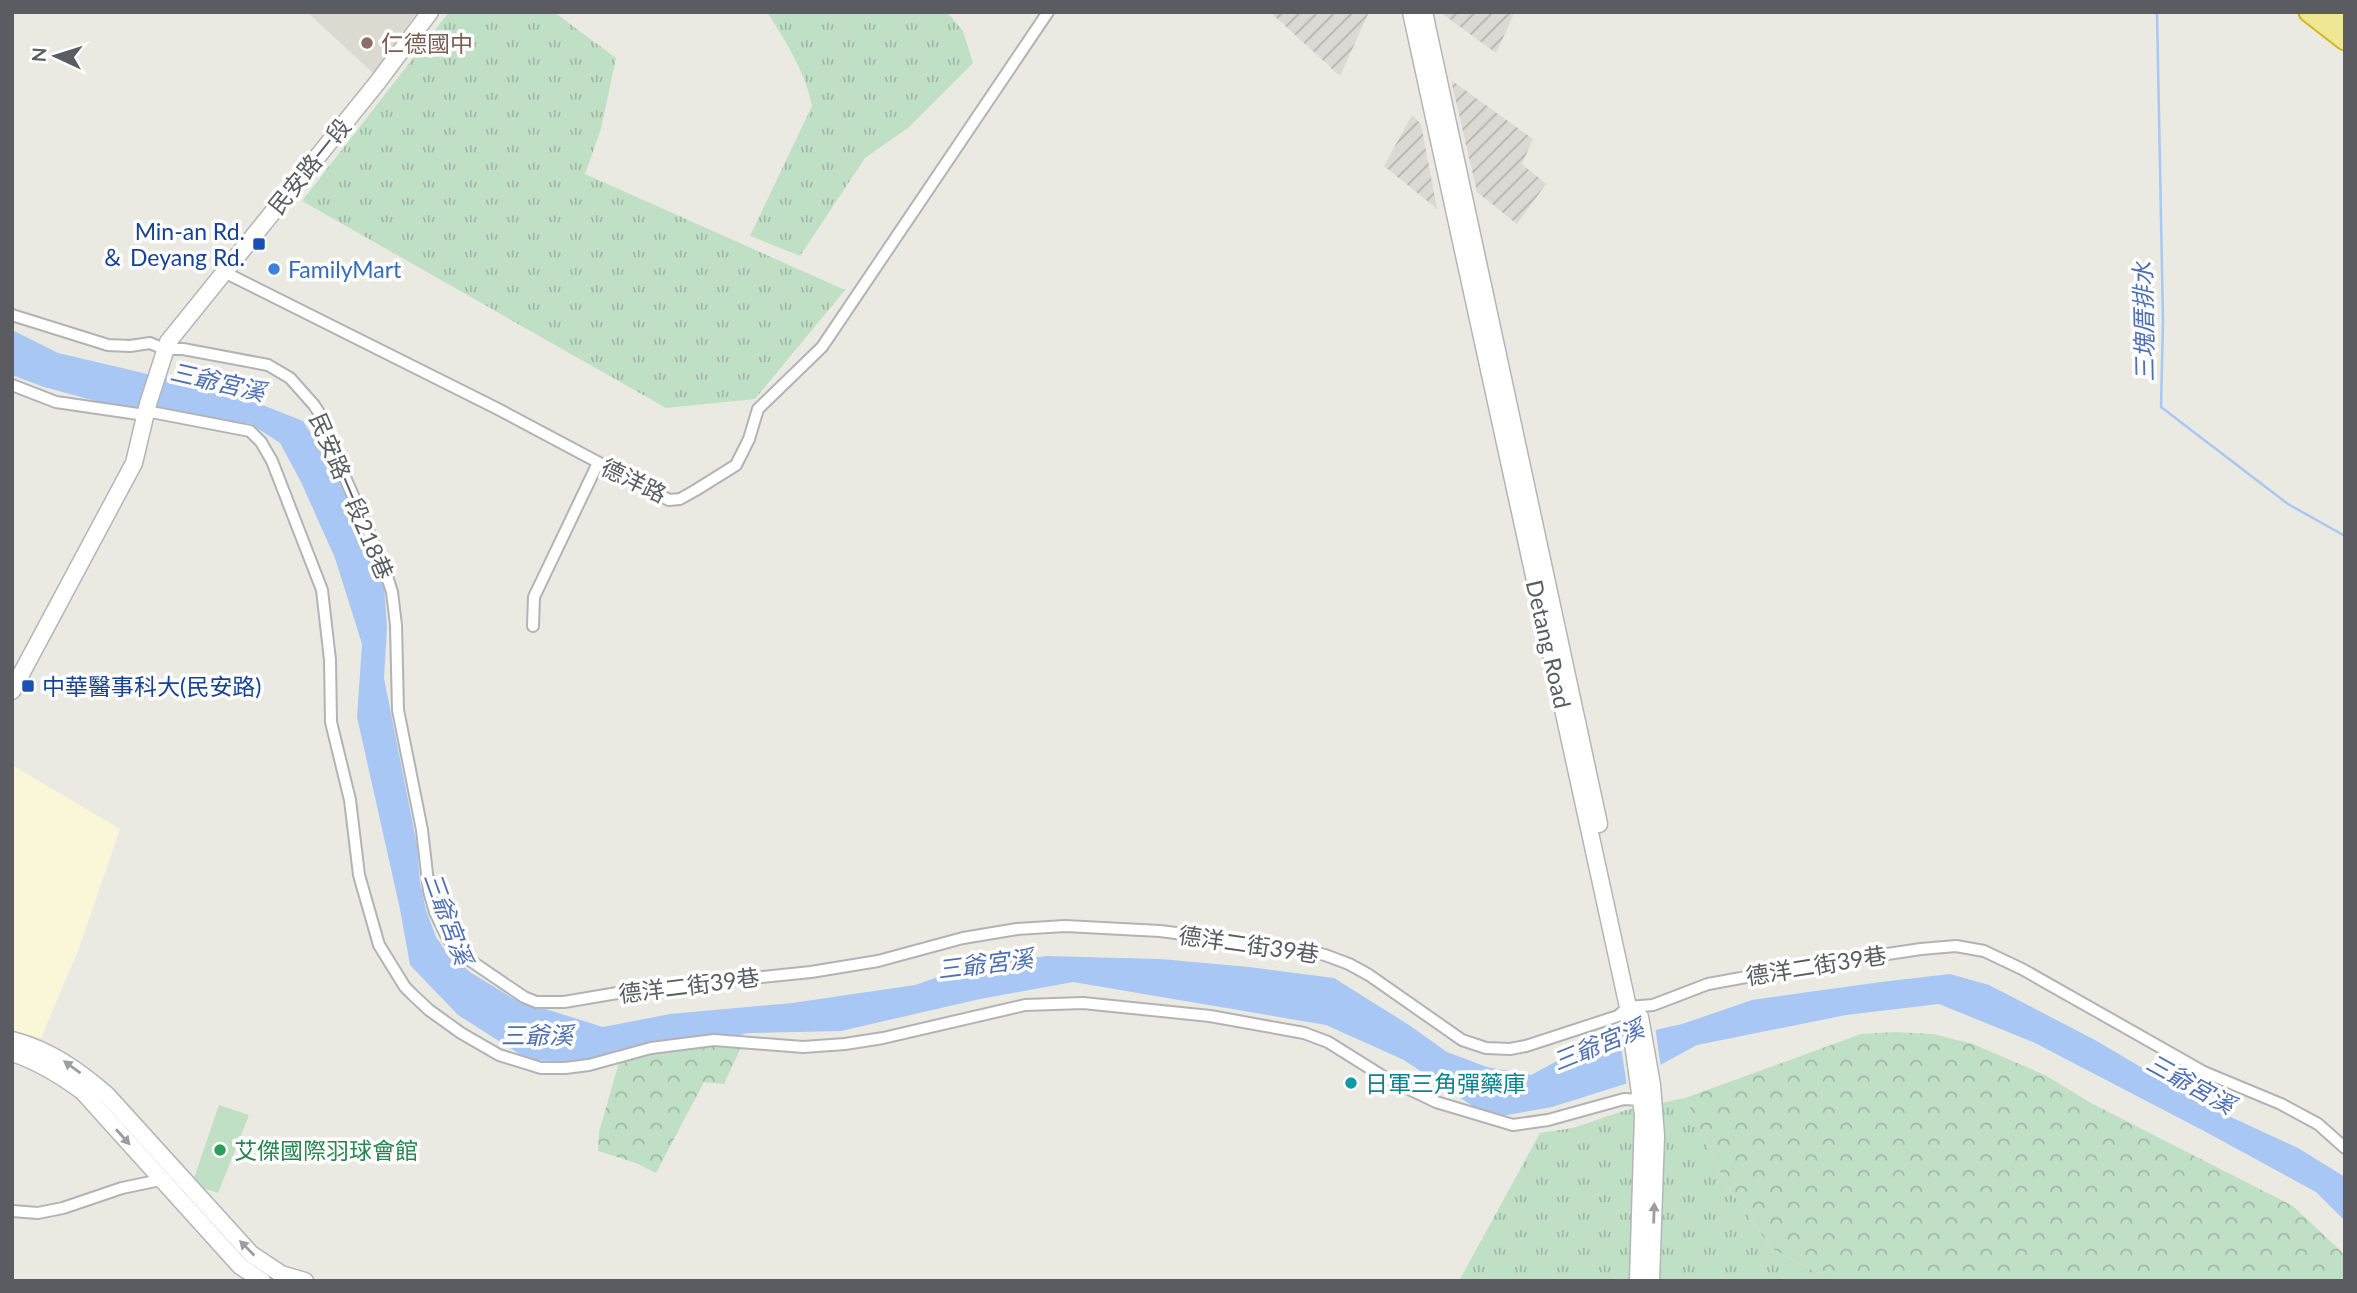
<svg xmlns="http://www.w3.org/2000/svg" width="2357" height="1293" viewBox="0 0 2357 1293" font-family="Lato,'Noto Sans TC',sans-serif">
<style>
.commercial{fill:#f9f7d8}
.industrial{fill:url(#industrial-furrows)}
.education{fill:#dbd9d0}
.grass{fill:url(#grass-tufts)}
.forest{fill:url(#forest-crowns)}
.pitch{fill:#c0e0c5}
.water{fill:#a8c7f4}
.pier{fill:#ebeae2}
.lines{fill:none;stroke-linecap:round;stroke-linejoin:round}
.stream{stroke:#a8c7f4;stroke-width:2.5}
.street-casing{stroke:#b2b3b7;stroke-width:14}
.secondary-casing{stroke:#b3b5ba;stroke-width:19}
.highway-casing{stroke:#d3b61a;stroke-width:23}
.street{stroke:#fff;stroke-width:10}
.secondary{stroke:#fff;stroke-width:16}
.highway{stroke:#f0e794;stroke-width:19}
.oneway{fill:#9c9da0}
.education-dot{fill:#8d6e63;stroke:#fff;stroke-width:2.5}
.transit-dot{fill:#1a4fb4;stroke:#fff;stroke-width:2.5}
.shop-dot{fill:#3f7fe0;stroke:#fff;stroke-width:2.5}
.culture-dot{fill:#0f9aa8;stroke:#fff;stroke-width:2.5}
.leisure-dot{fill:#2e9e5b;stroke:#fff;stroke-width:2.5}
.labels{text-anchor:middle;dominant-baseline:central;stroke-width:7;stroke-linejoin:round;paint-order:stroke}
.education-label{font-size:23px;fill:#785e54;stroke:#fff;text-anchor:start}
.street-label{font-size:23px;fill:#5a5c61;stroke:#fff}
.transit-label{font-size:23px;fill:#164399;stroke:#fff;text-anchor:end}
.shop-label{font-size:23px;fill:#366cbe;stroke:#fff;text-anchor:start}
.culture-label{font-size:23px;fill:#0d838f;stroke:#fff;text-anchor:start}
.leisure-label{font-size:23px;fill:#27864d;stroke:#fff;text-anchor:start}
.water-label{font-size:24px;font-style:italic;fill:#4f70b4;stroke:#fff}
</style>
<defs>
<pattern id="industrial-furrows" width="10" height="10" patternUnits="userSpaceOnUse" patternTransform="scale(1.75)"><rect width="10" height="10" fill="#dad9d4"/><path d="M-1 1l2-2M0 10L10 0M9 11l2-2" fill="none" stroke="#b4b3af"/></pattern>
<pattern id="grass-tufts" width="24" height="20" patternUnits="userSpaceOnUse" patternTransform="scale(1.75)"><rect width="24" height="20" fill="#c0e0c5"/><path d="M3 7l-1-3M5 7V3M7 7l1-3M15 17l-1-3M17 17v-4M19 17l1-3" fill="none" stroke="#9fb9a3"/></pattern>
<pattern id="forest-crowns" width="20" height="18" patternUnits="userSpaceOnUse" patternTransform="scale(1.75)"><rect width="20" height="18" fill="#c0e0c5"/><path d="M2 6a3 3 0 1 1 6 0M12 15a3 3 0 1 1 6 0" fill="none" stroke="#9fb9a3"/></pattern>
</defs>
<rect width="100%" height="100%" fill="#ebeae2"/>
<polygon class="commercial" points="12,765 120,829 79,948 41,1038 12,1030"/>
<g class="industrial">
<polygon points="1270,12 1369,12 1340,76"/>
<polygon points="1440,12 1515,12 1496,53"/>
<polygon points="1451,80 1533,139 1522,164 1546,184 1517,224 1477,192"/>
<polygon points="1412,115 1421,124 1437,209 1384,166"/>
</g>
<polygon class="education" points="307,12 417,12 373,73"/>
<g class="grass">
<polygon points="449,12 554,12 616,58 601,129 585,174 845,290 755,399 666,408 302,201"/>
<path d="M 767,12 L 947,12 L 963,31 L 973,63 L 908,128 L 865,158 L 800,256 L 750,236 L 812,106 C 805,71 786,42 767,12 Z"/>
<polygon points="1685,1098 1727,1186 1771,1248 1832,1281 1459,1281 1540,1133 1573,1128 1626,1110"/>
</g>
<g class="forest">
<polygon points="1896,1032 1933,1034 1973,1044 2045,1075 2091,1103 2293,1206 2345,1255 2345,1281 1832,1281 1771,1248 1727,1186 1685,1098 1861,1034"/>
<polygon points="743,1043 724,1084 704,1082 656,1173 636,1163 598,1151 599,1132 620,1059 653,1050"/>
</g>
<polygon class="pitch" points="219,1105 249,1115 218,1193 192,1184"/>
<polygon class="water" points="12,330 58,353 207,388 265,406 303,421 346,489 384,585 387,627 384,678 417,845 420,882 426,910 436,937 445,950 470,972 514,999 603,1027 670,1014 792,1003 915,985 970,966 1047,956 1160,959 1249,967 1334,978 1409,1025 1447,1052 1487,1067 1531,1075 1585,1046 1682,1024 1752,1000 1881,982 1950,974 1989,985 2095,1040 2205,1105 2298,1148 2345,1177 2345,1221 2316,1192 2204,1131 2035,1043 1939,1004 1846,1015 1697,1045 1625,1084 1552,1107 1496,1117 1480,1111 1404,1060 1326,1025 1073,982 980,999 841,1031 748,1033 728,1038 665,1042 575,1062 529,1060 458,1015 410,965 400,909 357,717 362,644 335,558 301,482 280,443 251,424 103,403 44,387 12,375"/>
<polygon class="pier" points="1655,1026 1661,1069 1627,1087 1619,1033"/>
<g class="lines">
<polyline class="stream" points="2157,12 2163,321 2161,407 2288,504 2345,536"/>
<g class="street-casing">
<g id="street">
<polyline points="224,272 496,408 669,500 680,499 696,490 736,465 749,439 758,409 822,347 1048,12"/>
<polyline points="12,315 108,345 130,346 150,343 164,349 183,349 268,365 290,378 314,405 321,416 331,445 384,567 392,592 396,625 398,710 422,830 429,891 435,912 448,939 468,959 524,997 536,1002 564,1002 635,990 811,972 878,961 963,938 1017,929 1065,926 1160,931 1293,948 1325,955 1349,964 1369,975 1462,1040 1486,1048 1510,1049 1526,1046 1618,1016 1628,1007 1653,1005 1708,984 1807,966 1921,949 1956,946 1984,951 2022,969 2204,1072 2281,1104 2318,1124 2345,1148"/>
<polyline points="12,385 56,402 145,415"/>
<polyline points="146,411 250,431 261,442 272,461 322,590 330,660 331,722 350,800 359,875 379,945 405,987 413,995 429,1010 461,1033 499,1055 541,1068 565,1068 589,1065 651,1048 714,1040 803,1047 845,1044 883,1038 1025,1005 1083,1003 1210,1016 1304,1033 1328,1042 1384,1077 1436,1102 1513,1125 1548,1120 1624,1099 1641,1100 1645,1098"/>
<polyline points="533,626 534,597 598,463"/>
<polyline points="12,1211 38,1213 63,1208 122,1188 165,1179"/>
</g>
</g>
<g class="secondary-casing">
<g id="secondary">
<polyline points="1411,12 1628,1007 1643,1115 1638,1281"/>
<polyline points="1424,12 1599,824"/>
<polyline points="12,691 134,463 148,404 168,342 377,83 430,12"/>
<polyline points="1640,1017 1652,1085 1656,1136 1651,1281"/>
<path d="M 12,1040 C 50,1050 78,1070 107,1095 L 251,1254 L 281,1274 L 305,1281"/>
<path d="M 12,1053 C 38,1061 60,1075 82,1091 L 240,1266 L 262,1281"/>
</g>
</g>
<g class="highway-casing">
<g id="highway">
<polyline points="2309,12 2345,40"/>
<polyline points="2336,12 2345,20"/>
</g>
</g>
<use href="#street" class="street"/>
<use href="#secondary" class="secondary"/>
<use href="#highway" class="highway"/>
</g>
<defs><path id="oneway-solid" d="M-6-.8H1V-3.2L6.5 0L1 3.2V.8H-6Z" transform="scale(1.75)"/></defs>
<g class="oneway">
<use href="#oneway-solid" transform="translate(72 1067) rotate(-144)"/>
<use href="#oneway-solid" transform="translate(123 1137) rotate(48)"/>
<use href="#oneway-solid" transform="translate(1654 1213) rotate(-88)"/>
<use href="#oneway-solid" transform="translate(247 1248) rotate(-135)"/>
</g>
<circle class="education-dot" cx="367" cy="43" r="7"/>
<g class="transit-dot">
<rect x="252" y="237" width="14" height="14" rx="3.5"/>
<rect x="21" y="679" width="14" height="14" rx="3.5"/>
</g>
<circle class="shop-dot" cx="274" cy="269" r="7"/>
<circle class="culture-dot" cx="1351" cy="1083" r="7"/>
<circle class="leisure-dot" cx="220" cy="1150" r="7"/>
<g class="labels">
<g class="education-label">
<text x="381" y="43">仁德國中</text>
</g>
<g class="street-label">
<text transform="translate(309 166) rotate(-51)">民安路一段</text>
<text transform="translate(634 480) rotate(26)">德洋路</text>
<text transform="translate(352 496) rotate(67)">民安路一段218巷</text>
<text transform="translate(1549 644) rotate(77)">Detang Road</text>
<text transform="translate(1249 944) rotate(8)">德洋二街39巷</text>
<text transform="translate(1816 965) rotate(-9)">德洋二街39巷</text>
<text transform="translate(689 985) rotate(-7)">德洋二街39巷</text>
</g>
<g class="transit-label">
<text x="245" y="231">Min-an Rd.<tspan x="245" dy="26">＆ Deyang Rd.</tspan></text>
<text x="42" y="686" text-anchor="start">中華醫事科大(民安路)</text>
</g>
<g class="shop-label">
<text x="288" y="269">FamilyMart</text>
</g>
<g class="culture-label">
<text x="1365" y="1083">日軍三角彈藥庫</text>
</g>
<g class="leisure-label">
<text x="234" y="1150">艾傑國際羽球會館</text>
</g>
<g class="water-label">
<text transform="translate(2143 322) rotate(-91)">三塊厝排水</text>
<text transform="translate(218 381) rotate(13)">三爺宮溪</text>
<text transform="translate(449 918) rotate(70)">三爺宮溪</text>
<text transform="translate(985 963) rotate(-7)">三爺宮溪</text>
<text x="537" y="1034">三爺溪</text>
<text transform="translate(1598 1044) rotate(-22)">三爺宮溪</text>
<text transform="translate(2191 1083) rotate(29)">三爺宮溪</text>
</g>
</g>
<rect width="2357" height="1293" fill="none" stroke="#5a5c61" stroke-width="28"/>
<g transform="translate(56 56) rotate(274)" stroke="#ffffff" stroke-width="5" paint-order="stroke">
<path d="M0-5L12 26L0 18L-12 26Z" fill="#5a5c61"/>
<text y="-10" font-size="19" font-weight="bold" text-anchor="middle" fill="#5a5c61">N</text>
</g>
</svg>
